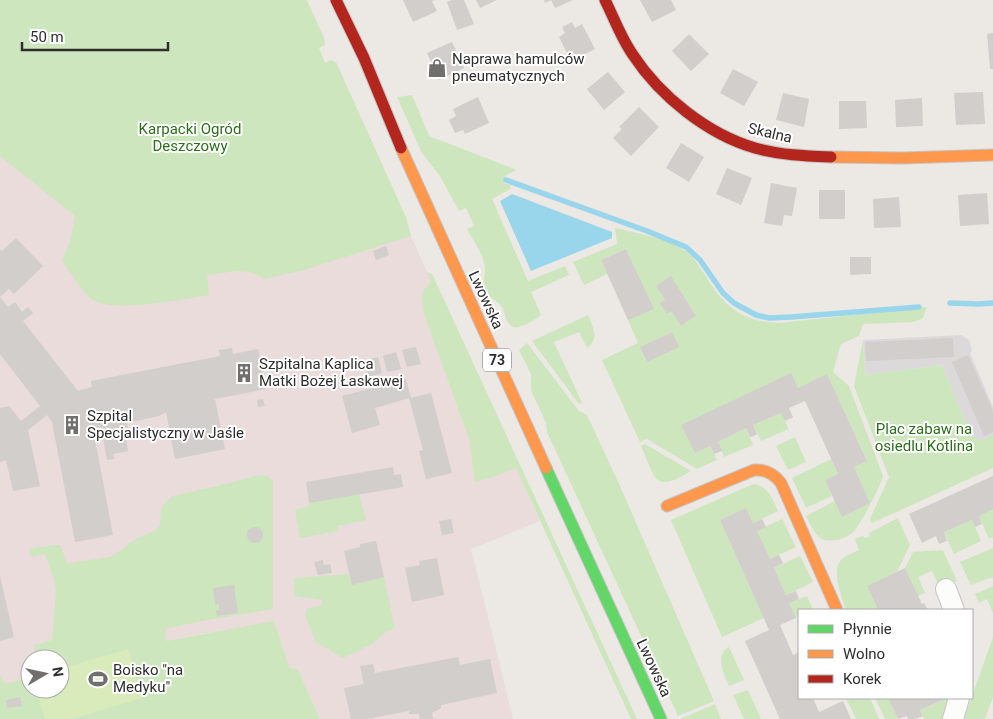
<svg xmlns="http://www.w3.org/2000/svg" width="993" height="719" viewBox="0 0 993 719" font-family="Roboto,sans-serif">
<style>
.industrial{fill:#dcd9db}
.medical{fill:#e9dcdb}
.green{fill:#cee6be;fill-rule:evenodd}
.pitch{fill:#d9eabb}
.water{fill:#99d6ec}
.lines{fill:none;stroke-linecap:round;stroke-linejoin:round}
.stream{stroke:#99d6ec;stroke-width:5.5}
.building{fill:#d1cecb}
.street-casing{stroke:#c5c4c5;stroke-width:22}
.fast-casing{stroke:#c5c4c5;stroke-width:13}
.slow-casing{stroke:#c5c4c5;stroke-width:13}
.jam-casing{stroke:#c5c4c5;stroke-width:13}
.street{stroke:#fcfcfb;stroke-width:20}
.fast{stroke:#63d668;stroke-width:11}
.slow{stroke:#ff974d;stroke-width:11}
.jam{stroke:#b3261e;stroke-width:11}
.labels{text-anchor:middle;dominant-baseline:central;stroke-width:4;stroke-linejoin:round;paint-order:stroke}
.shield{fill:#fff;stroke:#6d6d6d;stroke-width:1}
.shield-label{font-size:14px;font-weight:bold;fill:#2e2e2e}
.poi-label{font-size:15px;fill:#2e2e2e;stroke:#fff;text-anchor:start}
.park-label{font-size:15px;fill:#2c6e1b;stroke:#fff}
.street-label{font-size:15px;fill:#2e2e2e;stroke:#fff}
</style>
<rect width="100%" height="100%" fill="#ece8e4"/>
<polygon class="industrial" points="961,335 969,340 972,350 970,353 993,407 993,435 979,441 971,435 942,365 865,375 863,340"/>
<polygon class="medical" points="0,0 325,45 319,48 325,63 331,60 540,521 471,549 513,719 320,719 298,670 206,633 128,649 60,659 30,659 30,677 0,686"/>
<g class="green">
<path d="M 0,0 L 307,0 L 324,38 L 325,45 L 319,48 L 325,63 L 331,60 L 336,62 L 406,217 L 411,236 L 304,270 L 264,279 C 247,266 228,273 207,275 L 209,295 C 183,299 110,315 90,298 C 80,289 71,272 62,261 L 70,241 L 75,216 L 0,156 Z"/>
<path d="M 412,95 L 429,136 L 517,170 L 506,175 L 504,183 L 511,185 L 510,189 L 492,199 L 528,281 L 565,266 L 569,275 L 531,292 L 541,315 C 535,320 517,332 510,325 C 505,320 505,312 502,307 C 498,301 489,298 485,291 C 482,283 485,276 485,268 C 484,255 473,240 467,229 L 474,226 L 466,208 L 459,211 L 440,176 L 422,153 L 397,97 Z"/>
<path d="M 615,228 C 637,233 662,237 682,249 C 692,254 699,266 705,275 C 725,307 740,321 779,323 L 927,307 L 923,318 L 914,322 L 863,324 L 859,336 L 841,344 L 833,372 L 849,386 L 883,476 C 881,486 859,528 851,534 C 843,540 825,544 818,536 C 813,531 809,522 806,516 L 835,501 L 842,516 L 870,503 L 854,467 L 867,460 L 827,375 L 798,388 L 790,374 L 682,425 L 695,453 L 710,446 L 717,460 L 697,469 L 647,439 L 640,442 L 602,360 L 638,343 L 628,320 L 653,308 L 626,249 L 601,260 L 607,274 L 584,285 L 573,262 L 617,244 ZM 671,277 L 696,316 L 681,326 L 656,286 ZM 671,332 L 672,332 L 647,362 L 640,347 Z"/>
<path d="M 427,272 L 432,274 L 434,278 L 637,719 L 631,719 L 516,468 L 493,477 L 475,482 L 469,439 L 424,314 C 422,300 419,292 431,282 Z"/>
<path d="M 588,315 C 593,327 600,339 587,348 L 579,332 L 554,342 L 582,403 L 579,404 L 532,341 Z"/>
<polygon points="863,340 865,375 942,365 971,435 979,441 993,435 993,468 872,523 870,519 889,477 854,386"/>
<polygon points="527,343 579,411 587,415 620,486 714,701 678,716 547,432 546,423 531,390 531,374 519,350"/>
<polygon points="781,413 789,429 761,441 753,425"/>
<polygon points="746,428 753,445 724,457 718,442"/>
<polygon points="795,437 806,462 788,470 776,446"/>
<path d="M 645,444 L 691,471 C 653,494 656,479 641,446 Z"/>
<polygon points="831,459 838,474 825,480 832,496 806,508 792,478"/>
<polygon points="267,475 273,481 273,609 202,621 165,629 166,641 274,621 289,667 298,670 320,719 0,719 0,675 5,684 28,677 30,667 30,689 60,689 60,659 33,659 35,645 52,640 56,590 54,579 45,554 32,557 29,549 54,545 60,545 67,563 110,557 124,548 134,540 156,530 160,525 161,509 164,504 172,496 230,483 254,476"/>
<path d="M 756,484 C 769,489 773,499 778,511 L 753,523 L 746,508 L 720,520 L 764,618 L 722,637 L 671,520 L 751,485 Z"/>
<polygon points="359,494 366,520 337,526 338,531 300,538 295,510 309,506 309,503"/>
<polygon points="993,509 993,537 989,539 979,516"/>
<path d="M 898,518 L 910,545 L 897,572 L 867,586 L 878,610 L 846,610 C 842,598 831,571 841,560 C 846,555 853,553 859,550 L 855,539 L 863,536 L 865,538 L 870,536 L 869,533 Z"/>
<polygon points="782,519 796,547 770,559 757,531"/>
<polygon points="972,520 981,541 954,554 944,532"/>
<polygon points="993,548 993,577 971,585 960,562"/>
<polygon points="943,550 957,581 940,588 932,571 918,577 925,593 918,596 905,568 913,552"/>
<polygon points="800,556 813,582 786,595 774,568"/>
<polygon points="349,574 352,585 384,577 395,628 387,631 372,644 343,658 316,642 305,615 307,609 322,605 322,600 294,596 294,578"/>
<polygon points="993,586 993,613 987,599 979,603 975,594"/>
<polygon points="807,596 813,610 799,610 799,616 796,618 789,603"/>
<polygon points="993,637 993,697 985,719 964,719"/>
<path d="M 729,647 L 744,680 L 729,686 C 724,674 714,655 729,647 Z"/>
<polygon points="748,690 761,719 744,719 733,695"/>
<polygon points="846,698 870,698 879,719 856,719"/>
<polygon points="875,698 888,698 898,719 885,719"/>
<polygon points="948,698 950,702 944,719 924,719 920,710"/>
<polygon points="715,704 721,719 680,719"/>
</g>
<polygon class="pitch" points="128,649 142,698 72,719 45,719 36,689 60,689 60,669"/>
<polygon class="water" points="512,194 612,232 612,238 531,271 500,201"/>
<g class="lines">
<g class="stream">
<polyline points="506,180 647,231 686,247 700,260 723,293 734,303 756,315 769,318 791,317 919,307"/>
<polyline points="950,303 979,304 993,303"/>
</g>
</g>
<g class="building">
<polygon points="403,0 435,0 432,1 437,11 413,22"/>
<polygon points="452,0 464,0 474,24 457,30 447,2"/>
<polygon points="476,0 497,0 480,8"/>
<polygon points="544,0 573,0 555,8 551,0 545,3"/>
<polygon points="640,0 671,0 676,10 652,22"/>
<polygon points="572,22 575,28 582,24 595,49 571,61 559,37 565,33 562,27"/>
<polygon points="993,33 993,69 990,69 987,34"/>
<polygon points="689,34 709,54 691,71 672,51"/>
<polygon points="452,42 464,68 439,80 427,53"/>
<polygon points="733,69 758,82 744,106 720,93"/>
<polygon points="608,72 625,92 604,110 587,89"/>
<polygon points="983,92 985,124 956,125 954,93"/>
<polygon points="783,93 809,99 804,127 776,120"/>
<polygon points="478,97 489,123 465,134 463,130 455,133 449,120 456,116 453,109"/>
<polygon points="922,98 923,126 896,127 895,100"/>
<polygon points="839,101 866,101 867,128 839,129"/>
<polygon points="639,107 659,127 631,156 613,138 622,129 619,127"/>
<polygon points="681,143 704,157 689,182 666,168"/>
<polygon points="727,168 752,178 741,205 716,194"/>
<polygon points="771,183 797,188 792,216 784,215 782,226 764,223"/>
<rect x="819" y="190" width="26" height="29"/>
<polygon points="987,193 989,224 960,226 958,195"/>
<polygon points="899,197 901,227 874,228 873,199"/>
<polygon points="16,238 43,266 14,294 9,289 0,297 8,307 15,302 22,312 28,307 33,313 23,321 78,391 92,387 91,381 220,356 219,350 232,348 233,354 258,349 266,389 215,399 225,449 175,459 166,412 159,416 127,423 130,439 126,439 128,451 113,454 114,459 107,460 101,427 93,429 113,535 75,542 52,422 47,415 28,430 40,486 13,491 6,460 0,462 0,408 9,406 21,421 40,406 0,354 0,250 2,251"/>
<polygon points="386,246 389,255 376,260 373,251"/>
<polygon points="626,249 654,309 628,320 601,260"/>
<polygon points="850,257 871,257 871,274 850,275"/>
<polygon points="671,276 696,316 681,326 671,311 667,314 660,303 665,300 656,286"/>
<polygon points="672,332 679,347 647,362 640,347"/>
<polygon points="953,338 954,357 866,361 865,342"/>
<polygon points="416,347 421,364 407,367 402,350"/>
<polygon points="396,352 401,369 387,372 383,356"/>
<polygon points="968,355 993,411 993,432 984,436 952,362"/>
<polygon points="378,357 382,373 369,377 364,361"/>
<polygon points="791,373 798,388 827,374 867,461 854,467 870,503 842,517 825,480 838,474 805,401 789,408 793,417 785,421 781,413 753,425 757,434 754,436 750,437 746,428 718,442 722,451 714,454 710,446 695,453 681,425"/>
<polygon points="406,379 411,398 431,393 452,473 426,479 419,451 423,450 409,398 375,408 380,425 352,433 342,396"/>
<polygon points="263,399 265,406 258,407 257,400"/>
<polygon points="393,467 394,475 401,474 403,487 309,503 306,482"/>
<polygon points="993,476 993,509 979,516 982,524 975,527 972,520 944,532 947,541 944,542 939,544 936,536 922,543 909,514"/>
<polygon points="746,508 753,523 762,519 766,527 757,531 770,559 779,555 783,563 774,568 786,595 796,591 799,599 789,603 796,618 780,625 793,655 799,652 799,698 813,698 819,712 843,701 851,719 780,719 745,641 769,630 720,520"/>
<polygon points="451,519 454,533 442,535 439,521"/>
<circle cx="255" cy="535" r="8"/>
<polygon points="376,541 384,577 352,585 344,551 360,547 360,544"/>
<polygon points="437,558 444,595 412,602 405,568 420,565 419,561"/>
<polygon points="323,560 324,565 330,564 332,573 318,575 314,562"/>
<polygon points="905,568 922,604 924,603 928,610 878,610 867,586"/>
<polygon points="0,576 14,637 0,641"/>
<polygon points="234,585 238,613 217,616 216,611 219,610 219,604 215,605 213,588"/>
<polygon points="458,657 460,665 490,659 497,693 441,705 441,708 432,713 433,719 420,719 419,714 409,714 409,711 367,719 351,719 344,688 364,684 360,666 373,664 375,673"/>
<polygon points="20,697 22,706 7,708 6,700"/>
<polygon points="888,698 947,698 920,710 923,716 915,719 908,719 907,716 898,719"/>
</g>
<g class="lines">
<g class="street-casing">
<g id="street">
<polyline points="946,589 954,610"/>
<polyline points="953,719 959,698"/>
</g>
</g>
<g class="fast-casing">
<polyline id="fast" points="546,468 661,719"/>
</g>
<g class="slow-casing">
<g id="slow">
<polyline points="401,148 546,468"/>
<polyline points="831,157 903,158 993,155"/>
<path d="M 667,506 L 754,470 C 766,469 774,474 781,483 L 837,610"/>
</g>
</g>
<g class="jam-casing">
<g id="jam">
<polyline points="336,0 364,58 401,148"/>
<path d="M 605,0 C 614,18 621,38 633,55 C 660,96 707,134 755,148 C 780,155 806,156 831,157"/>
</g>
</g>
<use href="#street" class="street"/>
<use href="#fast" class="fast"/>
<use href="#slow" class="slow"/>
<use href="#jam" class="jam"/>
</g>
<defs>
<g id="shop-bare" transform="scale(1.5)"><path d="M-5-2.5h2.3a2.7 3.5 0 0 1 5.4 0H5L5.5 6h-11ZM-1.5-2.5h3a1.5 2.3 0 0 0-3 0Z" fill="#706f6e" stroke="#fff" stroke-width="2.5" paint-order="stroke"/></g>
<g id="building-bare" transform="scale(1.5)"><path d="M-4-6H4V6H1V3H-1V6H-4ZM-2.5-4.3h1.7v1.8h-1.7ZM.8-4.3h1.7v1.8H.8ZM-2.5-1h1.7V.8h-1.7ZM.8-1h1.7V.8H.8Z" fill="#706f6e" stroke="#fff" stroke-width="2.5" paint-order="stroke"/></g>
<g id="stadium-bare" transform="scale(1.5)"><path d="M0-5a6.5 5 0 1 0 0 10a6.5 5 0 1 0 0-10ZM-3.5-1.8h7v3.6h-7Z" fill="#706f6e" stroke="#fff" stroke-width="2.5" paint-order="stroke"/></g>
</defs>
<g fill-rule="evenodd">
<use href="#shop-bare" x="437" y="68"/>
<use href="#building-bare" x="244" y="373"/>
<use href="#building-bare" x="72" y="425"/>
<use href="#stadium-bare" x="98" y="679"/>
</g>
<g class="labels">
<rect class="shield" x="483" y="348.5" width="28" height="23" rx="4"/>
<g class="shield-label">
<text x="497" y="360">73</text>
</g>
<g class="poi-label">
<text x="452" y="59">Naprawa hamulców<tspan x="452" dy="17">pneumatycznych</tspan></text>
<text x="259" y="364">Szpitalna Kaplica<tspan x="259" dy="17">Matki Bożej Łaskawej</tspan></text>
<text x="87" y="416">Szpital<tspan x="87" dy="17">Specjalistyczny w Jaśle</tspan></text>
<text x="113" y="670">Boisko "na<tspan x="113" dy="17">Medyku"</tspan></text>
</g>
<g class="park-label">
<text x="190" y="129">Karpacki Ogród<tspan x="190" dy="17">Deszczowy</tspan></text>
<text x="924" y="429">Plac zabaw na<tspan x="924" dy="17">osiedlu Kotlina</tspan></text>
</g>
<g class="street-label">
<text transform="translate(770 133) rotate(13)">Skalna</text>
<text transform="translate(486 300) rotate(65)">Lwowska</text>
<text transform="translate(654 668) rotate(65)">Lwowska</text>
</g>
</g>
<rect x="798" y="609" width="175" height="90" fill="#ffffff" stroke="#ababab"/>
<rect x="808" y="625" width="25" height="8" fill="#63d668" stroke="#ababab"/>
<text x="843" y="634" font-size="15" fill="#2e2e2e">Płynnie</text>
<rect x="808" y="650" width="25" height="8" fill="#ff974d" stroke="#ababab"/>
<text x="843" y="659" font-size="15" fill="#2e2e2e">Wolno</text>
<rect x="808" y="675" width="25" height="8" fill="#b3261e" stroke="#ababab"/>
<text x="843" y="684" font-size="15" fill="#2e2e2e">Korek</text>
<g transform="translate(45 674) rotate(81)"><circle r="24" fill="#ffffff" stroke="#ababab"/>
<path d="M0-4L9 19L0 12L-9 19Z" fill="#706f6e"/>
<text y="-8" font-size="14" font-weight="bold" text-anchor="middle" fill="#2e2e2e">N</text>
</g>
<path d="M22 42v8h146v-8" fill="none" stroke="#2e2e2e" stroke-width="2.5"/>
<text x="30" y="42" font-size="15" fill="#2e2e2e" stroke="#ffffff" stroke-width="4" paint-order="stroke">50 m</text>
</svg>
